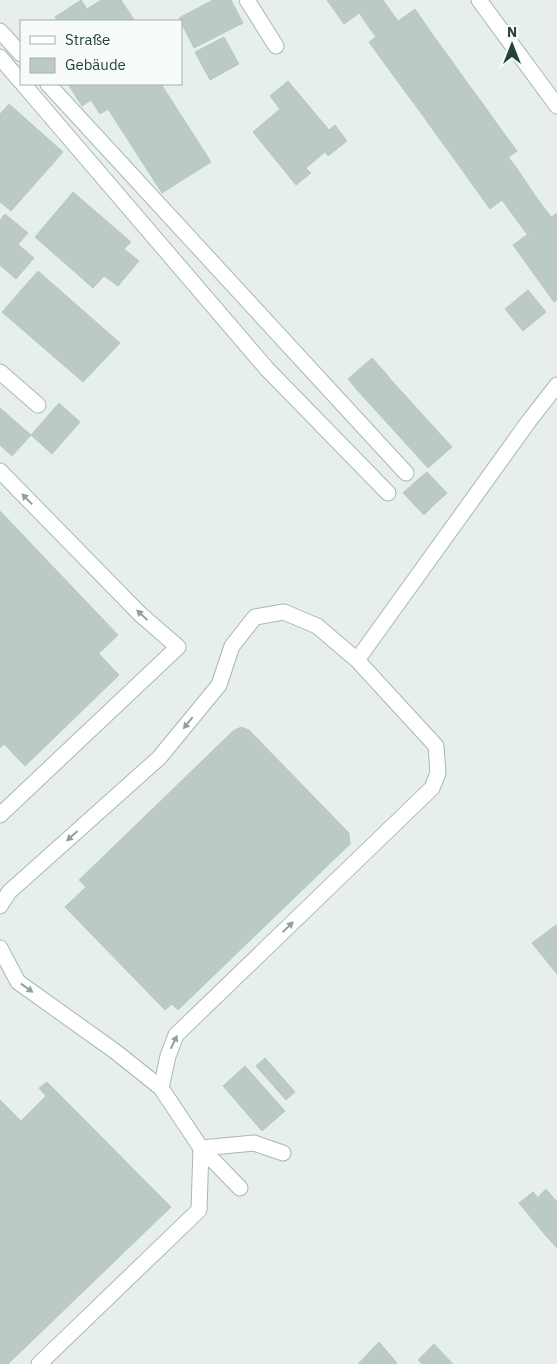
<svg xmlns="http://www.w3.org/2000/svg" width="557" height="1364" viewBox="0 0 557 1364" font-family="'IBM Plex Sans',sans-serif">
<style>
.building{fill:#bbcac4;stroke:#b8c9c2}
.lines{fill:none;stroke-linecap:round;stroke-linejoin:round}
.lane-casing{stroke:#a8b8b2;stroke-width:17}
.street-casing{stroke:#a8b8b2;stroke-width:17}
.lane{stroke:#fff;stroke-width:15}
.street{stroke:#fff;stroke-width:15}
.oneway{fill:#92a09c}
</style>
<rect width="100%" height="100%" fill="#e6efeb"/>
<g class="building">
<polygon points="81,0 87,9 101,0 121,0 135,21 58,21 55,17"/>
<polygon points="213,0 231,0 243,23 194,48 179,18"/>
<polygon points="327,0 378,0 344,24"/>
<polygon points="378,0 383,0 390,10 368,26 360,14"/>
<polygon points="415,9 432,34 387,67 369,42"/>
<polygon points="390,10 398,21 376,37 368,26"/>
<polygon points="432,34 449,57 404,90 387,67"/>
<polygon points="224,37 239,64 210,80 195,52"/>
<polygon points="449,57 466,81 421,113 404,90"/>
<polygon points="288,81 329,130 335,125 347,141 328,156 325,152 306,168 311,173 296,185 253,132 280,109 270,96"/>
<polygon points="466,81 483,104 438,137 421,113"/>
<polygon points="68,84 161,84 211,162 162,193 108,109 100,114 91,100 82,106"/>
<polygon points="9,104 63,152 11,211 0,202 0,114"/>
<polygon points="483,104 500,128 455,160 438,137"/>
<polygon points="500,128 517,151 472,184 455,160"/>
<polygon points="509,158 518,170 493,187 502,200 490,209 472,184"/>
<polygon points="518,170 526,182 502,200 493,187"/>
<polygon points="526,182 534,194 510,211 502,200"/>
<polygon points="73,192 131,242 124,249 139,261 118,286 104,276 93,288 35,237"/>
<polygon points="534,194 542,205 518,222 510,211"/>
<polygon points="542,205 551,217 527,234 518,222"/>
<polygon points="557,213 557,300 554,302 513,245"/>
<polygon points="5,214 28,233 18,244 0,229 0,220"/>
<polygon points="0,229 34,258 16,279 0,265"/>
<polygon points="38,271 120,343 83,382 2,312"/>
<polygon points="528,290 546,312 523,331 505,309"/>
<polygon points="372,358 382,369 358,391 348,379"/>
<polygon points="382,369 392,381 368,402 358,391"/>
<polygon points="392,381 402,392 378,413 368,402"/>
<polygon points="402,392 412,403 388,424 378,413"/>
<polygon points="59,403 80,422 52,454 31,435"/>
<polygon points="412,403 422,414 398,435 388,424"/>
<polygon points="0,408 31,435 12,456 0,445"/>
<polygon points="422,414 432,425 408,446 398,435"/>
<polygon points="432,425 442,436 418,457 408,446"/>
<polygon points="442,436 452,447 428,468 418,457"/>
<polygon points="427,472 447,493 435,504 415,482"/>
<polygon points="415,482 435,504 424,515 403,493"/>
<polygon points="0,511 118,635 0,748"/>
<polygon points="99,654 119,675 25,766 4,744"/>
<polygon points="241,727 249,730 349,833 350,844 178,1010 172,1004 165,1010 65,907 86,887 79,880 233,731"/>
<polygon points="556,925 557,927 557,974 532,943"/>
<polygon points="265,1058 295,1092 286,1100 256,1066"/>
<polygon points="245,1066 285,1111 262,1131 223,1086"/>
<polygon points="47,1082 171,1207 8,1364 0,1364 0,1100 21,1121 46,1096 39,1088"/>
<polygon points="546,1189 557,1202 557,1220 538,1197"/>
<polygon points="533,1192 557,1220 557,1227 546,1236 519,1203"/>
<polygon points="557,1227 557,1248 546,1236"/>
<polygon points="379,1342 397,1363 396,1364 358,1364"/>
<polygon points="434,1344 453,1364 422,1364 418,1360"/>
</g>
<g class="lines">
<g class="lane-casing">
<g id="lane">
<polyline points="247,0 276,46"/>
<polyline points="0,31 21,54"/>
<polyline points="0,57 21,82"/>
<polyline points="23,84 267,369 388,493"/>
<polyline points="48,84 406,473"/>
<polyline points="0,372 38,405"/>
<polyline points="0,471 141,615 178,647 0,815"/>
<polyline points="357,660 529,421 557,385"/>
<polyline points="0,906 9,892 159,758 219,685 232,646 255,617 284,612 317,626 357,660 436,746 438,773 432,788 176,1035 168,1056 161,1088"/>
<polyline points="0,948 18,982 116,1052 161,1088 201,1148 199,1210 39,1364"/>
<polyline points="240,1188 201,1148 254,1143 283,1153"/>
</g>
</g>
<g class="street-casing">
<polyline id="street" points="479,0 557,106"/>
</g>
<use href="#lane" class="lane"/>
<use href="#street" class="street"/>
</g>
<defs><path id="oneway-solid" d="M-6-.8H1V-3.2L6.5 0L1 3.2V.8H-6Z" transform="scale(1.25)"/></defs>
<g class="oneway">
<use href="#oneway-solid" transform="translate(27 499) rotate(-134)"/>
<use href="#oneway-solid" transform="translate(142 615) rotate(-137)"/>
<use href="#oneway-solid" transform="translate(188 723) rotate(129)"/>
<use href="#oneway-solid" transform="translate(72 836) rotate(138)"/>
<use href="#oneway-solid" transform="translate(288 927) rotate(-44)"/>
<use href="#oneway-solid" transform="translate(27 988) rotate(36)"/>
<use href="#oneway-solid" transform="translate(174 1042) rotate(-65)"/>
</g>
<rect x="20" y="20" width="162" height="65" fill="#f7fbf9" stroke="#a3b1ad"/>
<rect x="30" y="36" width="25" height="8" fill="#ffffff" stroke="#a3b1ad"/>
<text x="65" y="45" font-size="15" fill="#24423a">Straße</text>
<rect x="30" y="58" width="25" height="15" fill="#bbcac4" stroke="#a3b1ad"/>
<text x="65" y="70" font-size="15" fill="#24423a">Gebäude</text>
<g transform="translate(512 45)" stroke="#f7fbf9" stroke-width="4" paint-order="stroke">
<path d="M0-4L9 19L0 12L-9 19Z" fill="#24423a"/>
<text y="-8" font-size="14" font-weight="bold" text-anchor="middle" fill="#24423a">N</text>
</g>
</svg>
